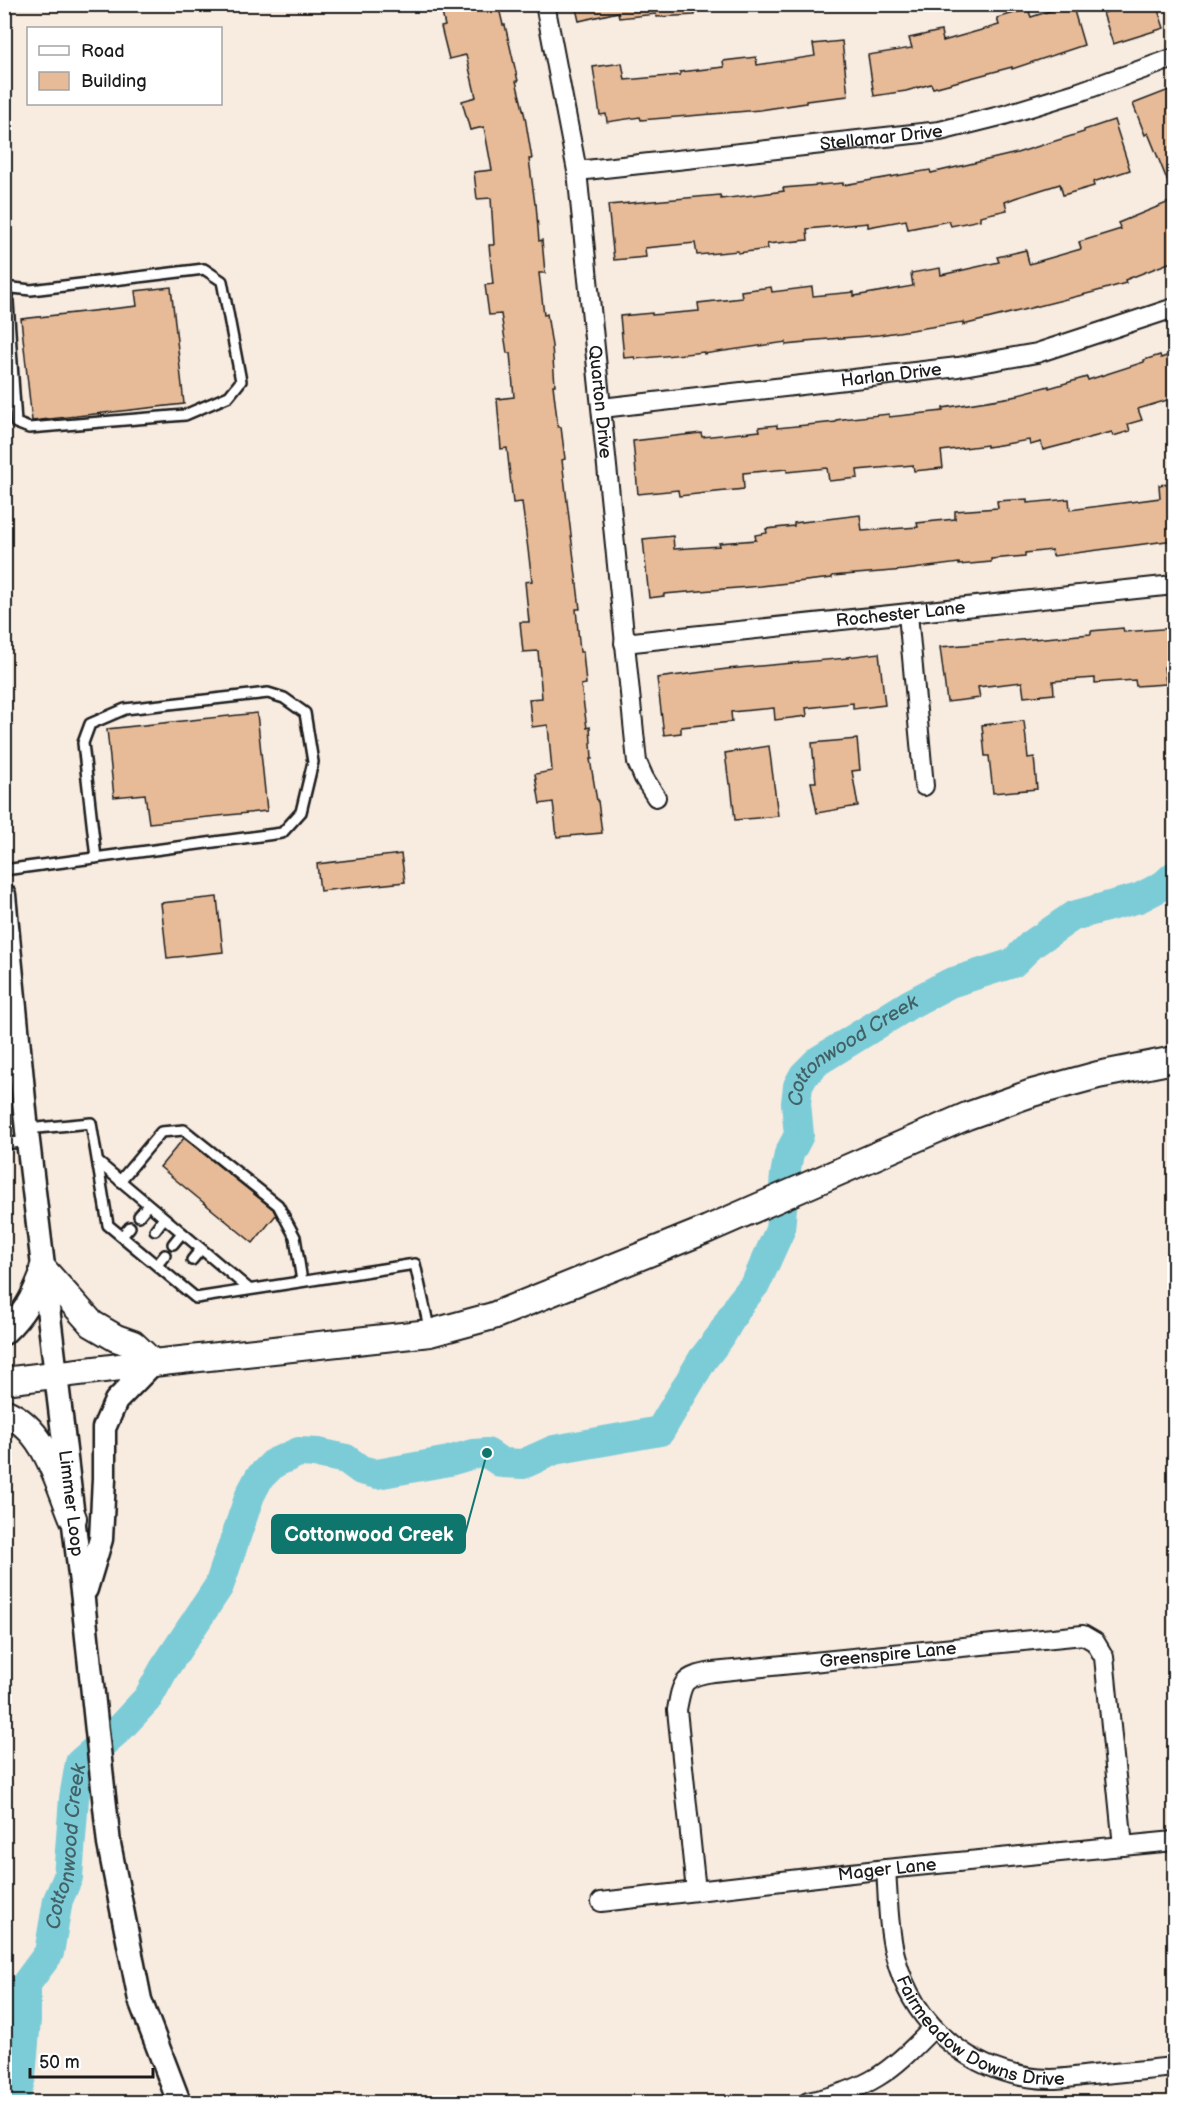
<svg xmlns="http://www.w3.org/2000/svg" width="1179" height="2107" viewBox="0 0 1179 2107" font-family="'Balsamiq Sans',sans-serif">
<style>
.lines{fill:none;stroke-linecap:round;stroke-linejoin:round}
.river{stroke:#7cccd7;stroke-width:30}
.building{fill:#e7bb97;stroke:#1c1c1c;stroke-width:1.5}
.service-casing{stroke:#1c1c1c;stroke-width:14}
.minor-casing{stroke:#1c1c1c;stroke-width:22}
.tertiary-casing{stroke:#1c1c1c;stroke-width:27}
.secondary-casing{stroke:#1c1c1c;stroke-width:30}
.service{stroke:#fff;stroke-width:9}
.minor{stroke:#fff;stroke-width:18}
.tertiary{stroke:#fff;stroke-width:22}
.secondary{stroke:#fff;stroke-width:26}
.labels{text-anchor:middle;dominant-baseline:central;stroke-width:4.5;stroke-linejoin:round;paint-order:stroke}
.street-label{font-size:18px;fill:#1c1c1c;stroke:#fff}
.water-label{font-size:20px;font-style:italic;fill:#426267;stroke:#fff}
.leader{fill:none;stroke:#0f766e;stroke-width:2}
.callout-dot{fill:#0f766e;stroke:#fff;stroke-width:2}
.callout{fill:#0f766e;stroke:#0f766e;stroke-width:2}
.callout-label{font-size:20px;text-anchor:middle;font-weight:bold;fill:#fff}
</style>
<rect width="100%" height="100%" fill="#f8ebe0"/>
<filter id="ink" filterUnits="userSpaceOnUse"><feTurbulence type="fractalNoise" baseFrequency=".0167" numOctaves="2"/><feDisplacementMap in="SourceGraphic" scale="12" xChannelSelector="R" yChannelSelector="G"/><feConvolveMatrix kernelMatrix="1 2 1 2 8 2 1 2 1" color-interpolation-filters="sRGB"/></filter>
<g filter="url(#ink)">
<g class="lines">
<path class="river" id="s1" d="M 14,2102 L 21,2077 L 26,2020 L 26,1984 L 49,1953 L 58,1900 L 68,1877 L 74,1798 L 80,1763 L 120,1728 L 148,1698 L 164,1669 L 219,1586 L 250,1495 L 259,1478 L 274,1463 L 299,1452 L 318,1453 L 346,1459 L 361,1470 L 377,1474 L 449,1461 L 473,1454 L 487,1453 L 502,1463 L 523,1464 L 554,1450 L 660,1431 L 703,1359 L 720,1337 L 740,1303 L 756,1283 L 780,1230 L 785,1175 L 789,1154 L 799,1135 L 796,1103 L 798,1086 L 804,1075 L 818,1061 L 910,1004 L 950,983 L 1013,963 L 1031,945 L 1073,916 L 1139,898 L 1164,885 L 1174,876"/>
</g>
<g class="building">
<polygon points="440,4 498,4 503,25 505,25 518,81 516,81 525,117 532,159 529,159 535,204 536,204 539,241 542,240 545,273 539,273 544,315 547,314 552,346 555,385 553,385 558,427 561,427 565,459 562,460 580,609 576,609 580,652 583,652 586,684 581,685 587,728 590,727 592,759 590,759 597,801 598,801 602,833 557,837 553,802 540,804 535,774 552,771 548,725 532,727 529,699 542,698 538,651 523,652 520,622 529,622 525,582 532,581 522,502 513,503 507,448 501,449 497,399 514,397 510,353 507,353 501,314 489,315 485,285 493,284 489,245 494,245 491,198 477,199 474,172 492,170 484,127 470,130 462,101 476,97 466,55 449,59 441,27 445,26"/>
<polygon points="575,4 694,4 695,15 657,17 656,14 619,18 618,12 579,21"/>
<polygon points="1072,4 1084,45 1012,69 1012,67 933,88 931,84 906,91 874,96 868,55 912,48 909,38 941,31 943,41 999,25 997,18 1028,9 1031,17"/>
<polygon points="1130,4 1156,4 1164,28 1113,44 1103,13"/>
<polygon points="842,41 848,96 806,101 806,103 760,110 641,120 640,117 607,122 606,114 600,115 593,67 622,63 625,80 680,75 680,72 724,67 723,61 756,57 757,65 815,56 813,44"/>
<polygon points="1174,88 1174,197 1148,133 1145,135 1133,104"/>
<polygon points="1114,120 1130,170 1093,182 1094,186 1063,195 1060,184 1015,198 1005,202 1007,210 980,216 980,220 951,226 949,221 908,229 906,220 868,227 868,223 807,229 808,240 767,244 768,249 738,253 738,251 697,255 695,243 645,248 646,257 614,260 608,205 720,195 721,199 784,191 783,188 843,183 843,185 930,170 931,173 1017,153 1084,132 1084,130"/>
<polygon points="1174,200 1174,261 1125,280 1126,283 1094,292 963,325 963,322 879,335 805,341 805,343 786,345 786,342 704,354 704,352 635,359 635,357 624,358 620,316 652,313 652,315 699,311 698,303 742,298 741,291 771,287 772,292 812,287 813,296 854,292 854,296 913,286 911,273 940,268 941,275 999,262 997,257 1026,250 1029,264 1081,249 1079,242 1121,229 1118,223"/>
<polygon points="171,287 184,404 32,421 21,319 137,306 135,291"/>
<polygon points="1174,353 1174,398 1138,409 1142,420 1128,424 1130,431 1113,436 1112,432 1043,450 1041,442 1030,445 1029,440 987,447 987,445 941,451 943,468 914,471 913,465 857,470 858,478 829,481 827,468 787,472 787,469 743,473 744,489 679,496 678,490 638,494 633,441 701,433 702,437 760,431 759,427 777,425 777,428 836,422 836,420 851,418 889,414 889,417 943,411 943,408 1018,396 1018,394 1049,386 1049,388 1087,377 1088,380 1144,362 1144,360 1160,355 1161,358"/>
<polygon points="1174,483 1174,540 1053,556 1052,550 1025,553 1025,556 991,559 991,562 959,565 959,563 905,570 832,576 832,578 761,586 664,594 664,596 649,598 643,539 673,536 674,549 720,546 719,543 756,540 755,535 767,533 766,529 794,526 794,523 860,515 862,531 918,527 917,523 955,519 955,511 998,508 997,501 1027,499 1027,503 1069,499 1070,510 1160,498 1159,485"/>
<polygon points="1123,628 1124,632 1174,628 1174,667 1164,667 1166,684 1136,686 1135,680 1095,683 1095,678 1053,681 1054,694 1024,697 1022,682 978,687 980,698 947,702 940,647 1091,634 1091,631"/>
<polygon points="879,653 885,705 853,709 853,703 806,708 807,716 775,720 774,708 731,712 732,722 681,727 681,733 664,735 657,678 727,669 848,658 847,657"/>
<polygon points="257,713 267,811 149,823 145,794 114,797 107,729"/>
<polygon points="1024,721 1028,758 1034,757 1037,789 993,793 989,756 985,756 982,725"/>
<polygon points="857,739 860,770 852,771 858,806 817,813 811,782 816,782 812,743"/>
<polygon points="769,746 778,816 735,820 731,784 729,784 725,753"/>
<polygon points="401,854 405,882 320,891 317,864"/>
<polygon points="217,897 223,952 167,958 161,903"/>
<polygon points="184,1138 273,1209 276,1215 253,1243 160,1167"/>
</g>
<g class="lines">
<g class="service-casing">
<g id="service">
<polyline points="4,287 31,290 204,269 222,281 241,381 229,396 185,415 29,428 16,423 7,287"/>
<polyline points="4,870 282,833 301,812 313,762 305,713 284,698 268,693 125,709 90,724 83,743 96,858"/>
<polyline points="27,1129 91,1123 108,1225 196,1298 415,1264 430,1332"/>
<polyline points="4,1144 28,1141"/>
<polyline points="98,1162 249,1289"/>
<polyline points="120,1181 161,1132 184,1130 278,1205 295,1237 302,1281"/>
<polyline points="139,1216 148,1205"/>
<polyline points="155,1230 164,1218"/>
<polyline points="122,1236 130,1227"/>
<polyline points="173,1244 182,1233"/>
<polyline points="192,1260 201,1249"/>
<polyline points="157,1265 165,1255"/>
</g>
</g>
<g class="minor-casing">
<g id="minor">
<path id="s2" d="M 545,4 L 577,171 L 637,762 L 644,778 L 656,797"/>
<path id="s3" d="M 577,171 L 940,131 L 1004,115 L 1079,92 L 1174,58"/>
<path id="s4" d="M 602,408 L 958,367 L 1037,353 L 1174,308"/>
<polyline points="908,614 924,786"/>
<path id="s5" d="M 624,643 L 1174,585"/>
<path id="s6" d="M 886,1869 C 888,1896 888,1929 895,1955 C 913,2028 976,2078 1051,2079 C 1065,2079 1079,2076 1092,2075 C 1120,2072 1147,2070 1174,2067"/>
<path id="s7" d="M 696,1891 L 677,1710 C 682,1681 683,1677 713,1672 L 1083,1635 L 1095,1642 L 1104,1657 L 1123,1846"/>
<path id="s8" d="M 601,1902 L 886,1869 L 1174,1841"/>
<path d="M 808,2102 C 869,2089 890,2073 933,2028"/>
</g>
</g>
<g class="tertiary-casing">
<g id="tertiary">
<path id="s9" d="M 4,895 L 28,1141 L 83,1600 L 109,1844 L 140,2000 L 179,2102"/>
<path d="M 4,1333 C 24,1314 32,1299 42,1273"/>
<polyline points="86,1589 101,1539 104,1479 104,1428 116,1401 153,1363"/>
</g>
</g>
<g class="secondary-casing">
<g id="secondary">
<polyline points="43,1269 92,1324 116,1338 133,1344 153,1363"/>
<polyline points="4,1381 153,1363 430,1333 493,1316 708,1229 967,1116 1032,1093 1098,1075 1174,1060"/>
<path d="M 4,1412 C 46,1429 57,1480 73,1518"/>
</g>
</g>
<use href="#service" class="service"/>
<use href="#minor" class="minor"/>
<use href="#tertiary" class="tertiary"/>
<use href="#secondary" class="secondary"/>
</g>
</g>
<g class="labels">
<g class="street-label">
<text stroke="none"><textPath href="#s3" startOffset="306">Stellamar Drive</textPath></text>
<text stroke="none"><textPath href="#s4" startOffset="291">Harlan Drive</textPath></text>
<text stroke="none"><textPath href="#s2" startOffset="402">Quarton Drive</textPath></text>
<text stroke="none"><textPath href="#s5" startOffset="278">Rochester Lane</textPath></text>
<text stroke="none"><textPath href="#s9" startOffset="612">Limmer Loop</textPath></text>
<text stroke="none"><textPath href="#s7" startOffset="417">Greenspire Lane</textPath></text>
<text stroke="none"><textPath href="#s8" startOffset="288">Mager Lane</textPath></text>
<text stroke="none"><textPath href="#s6" startOffset="212">Fairmeadow Downs Drive</textPath></text>
</g>
<g class="water-label">
<text stroke="none"><textPath href="#s1" startOffset="1564">Cottonwood Creek</textPath></text>
<text stroke="none"><textPath href="#s1" startOffset="266">Cottonwood Creek</textPath></text>
</g>
</g>
<path class="leader" d="M487 1453L465 1534"/>
<circle class="callout-dot" cx="487" cy="1453" r="6"/>
<rect class="callout" x="272" y="1515" width="193" height="38" rx="6"/>
<g class="callout-label">
<text x="369" y="1541">Cottonwood Creek</text>
</g>
<rect width="1179" height="2107" fill="none" stroke="#fff" stroke-width="24"/>
<rect x="12" y="12" width="1155" height="2083" fill="none" stroke="#1c1c1c" stroke-width="2" filter="url(#ink)"/>
<rect x="27" y="27" width="195" height="78" fill="#ffffff" stroke="#a4a4a4" stroke-width="1.5"/>
<rect x="39" y="46" width="30" height="9" fill="#ffffff" stroke="#a4a4a4" stroke-width="1.5"/>
<text x="81" y="57" font-size="18" fill="#1c1c1c">Road</text>
<rect x="39" y="72" width="30" height="18" fill="#e7bb97" stroke="#a4a4a4" stroke-width="1.5"/>
<text x="81" y="87" font-size="18" fill="#1c1c1c">Building</text>
<path d="M30 2068v9h123v-9" fill="none" stroke="#1c1c1c" stroke-width="3"/>
<text x="39" y="2068" font-size="18" fill="#1c1c1c" stroke="#ffffff" stroke-width="4.5" paint-order="stroke">50 m</text>
</svg>
